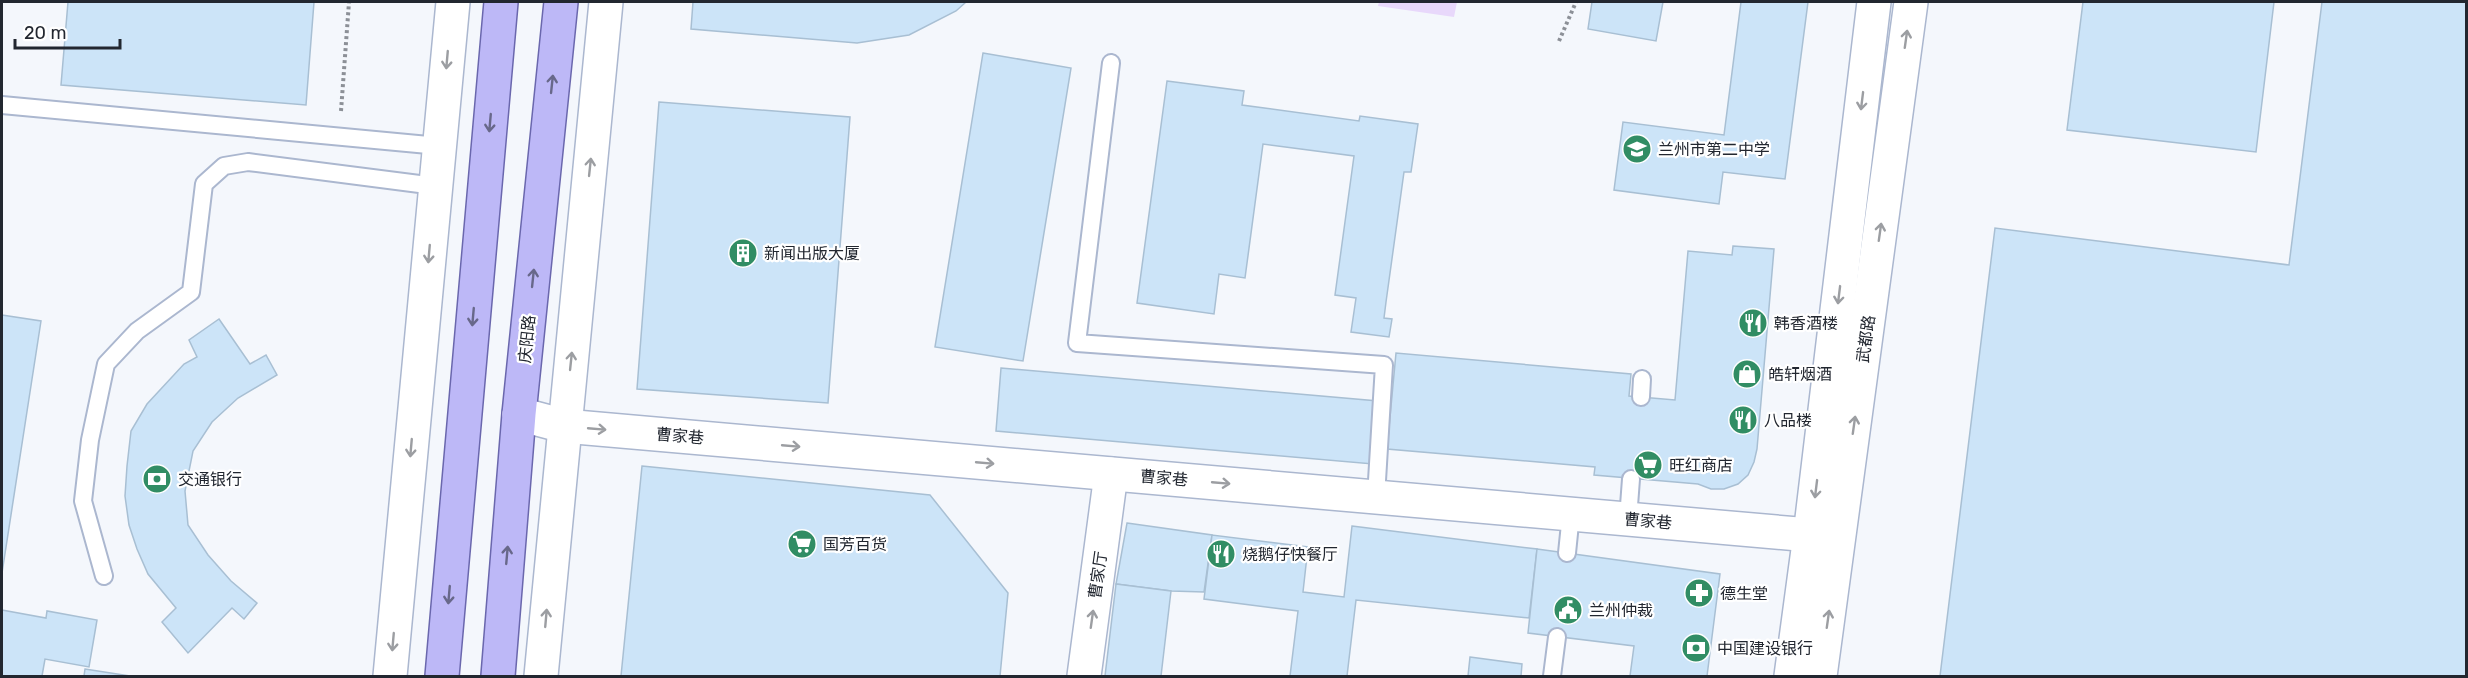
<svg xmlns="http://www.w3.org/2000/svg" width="2468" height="678" viewBox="0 0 2468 678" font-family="Rubik,'Noto Sans SC',sans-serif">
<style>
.green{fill:#e8d8fb}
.building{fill:#cce4f8;stroke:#a8bfd3;stroke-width:1.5}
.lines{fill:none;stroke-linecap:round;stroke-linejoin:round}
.lane-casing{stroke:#abb7cf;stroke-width:20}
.street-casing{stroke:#abb7cf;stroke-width:36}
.secondary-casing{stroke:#abb7cf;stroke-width:36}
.primary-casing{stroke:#6a67ad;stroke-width:36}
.path{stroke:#8c9097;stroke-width:4;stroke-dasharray:3 3;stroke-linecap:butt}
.lane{stroke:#fff;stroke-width:16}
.street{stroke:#fff;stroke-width:33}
.secondary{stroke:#fff;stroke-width:33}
.primary{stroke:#bdb8f7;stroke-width:33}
.oneway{stroke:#9c9ea2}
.oneway2{stroke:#68688a}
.labels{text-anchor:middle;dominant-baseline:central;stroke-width:4.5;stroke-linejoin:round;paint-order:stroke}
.poi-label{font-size:16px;fill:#222730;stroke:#fff;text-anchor:start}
.street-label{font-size:16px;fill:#222730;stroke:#fff}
</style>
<rect width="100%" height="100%" fill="#f4f7fc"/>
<polygon class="green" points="1379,2 1457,2 1454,17 1378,6"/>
<g class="building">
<polygon points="68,2 314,2 306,105 61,85"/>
<polygon points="693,2 966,2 956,11 909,35 857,43 691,29"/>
<polygon points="1592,2 1663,2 1656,41 1588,29"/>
<polygon points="1741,2 1808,2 1785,179 1723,172 1719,204 1614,190 1623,122 1724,135"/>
<polygon points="2083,2 2274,2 2256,152 2067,130"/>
<polygon points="2322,2 2466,2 2466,676 1940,676 1995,228 2289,265"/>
<polygon points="983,53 1071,68 1023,361 935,347"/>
<polygon points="1167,81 1244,91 1242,105 1359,121 1360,116 1418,124 1411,172 1404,172 1386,302 1384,318 1392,319 1389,337 1351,332 1356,298 1335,295 1354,156 1263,144 1245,278 1219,274 1214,314 1137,303"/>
<polygon points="659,102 850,117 828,403 637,389"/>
<polygon points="1733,246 1774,249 1757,449 1754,462 1748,475 1738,484 1724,489 1711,489 1698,484 1594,475 1595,467 1387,449 1396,353 1631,374 1629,396 1675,400 1688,251 1732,255"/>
<polygon points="2,315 41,321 2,573"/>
<polygon points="219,319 250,364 266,355 277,375 238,398 212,422 193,451 185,491 188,525 208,555 231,581 257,603 244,619 232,608 188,653 162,622 176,608 148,574 137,549 129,525 125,496 127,466 131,431 147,404 184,364 197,357 189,340"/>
<polygon points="1001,368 1378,401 1373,464 996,431"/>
<polygon points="642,466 930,495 1008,593 1000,676 621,676"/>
<polygon points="1127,523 1212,535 1204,592 1171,591 1116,584"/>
<polygon points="1352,526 1537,549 1529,618 1356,600 1347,676 1290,676 1298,611 1204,599 1212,535 1308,547 1303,592 1344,597"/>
<polygon points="1537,549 1720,574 1707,676 1630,676 1634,646 1528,633"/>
<polygon points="1116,584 1171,591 1161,676 1105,676"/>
<polygon points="2,610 46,618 47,611 97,620 89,667 45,659 42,676 2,676"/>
<polygon points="1470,657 1522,664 1521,676 1468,676"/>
<polygon points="85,669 130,676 84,676"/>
</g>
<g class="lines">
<g class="lane-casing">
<g id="lane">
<polyline points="1111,63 1077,343 1384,365 1376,497"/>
<polyline points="2,105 439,146"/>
<polyline points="1641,397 1642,379"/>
<polyline points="1628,519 1631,479"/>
<polyline points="1567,553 1571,514"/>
<polyline points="104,576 83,501 90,440 106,364 137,331 191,292 204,184 224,166 248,162 435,186"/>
<polyline points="1552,676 1557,637"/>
</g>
</g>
<g class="street-casing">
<g id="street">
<polyline points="519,414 564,426 1810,535"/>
<polyline points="390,676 453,2"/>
<polyline points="541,676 606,2"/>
<polyline points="1084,676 1111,474"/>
</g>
</g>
<g class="secondary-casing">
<g id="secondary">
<polyline points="1791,676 1810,535 1874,2"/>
<polyline points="1820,676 1911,2"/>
</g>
</g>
<g class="primary-casing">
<g id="primary">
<polyline points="442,676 501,2"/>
<polyline points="498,676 519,414 561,2"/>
</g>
</g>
<g class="path">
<polyline points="1559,41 1576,2"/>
<polyline points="341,111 349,2"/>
</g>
<use href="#lane" class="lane"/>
<use href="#street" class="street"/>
<use href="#secondary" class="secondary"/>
<use href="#primary" class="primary"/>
</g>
<defs><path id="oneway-shaft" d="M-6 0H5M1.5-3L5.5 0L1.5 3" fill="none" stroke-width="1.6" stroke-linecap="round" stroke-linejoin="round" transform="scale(1.5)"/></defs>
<g class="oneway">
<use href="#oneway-shaft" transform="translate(1906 39) rotate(-82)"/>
<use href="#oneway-shaft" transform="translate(447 60) rotate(95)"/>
<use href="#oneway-shaft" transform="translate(1862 101) rotate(97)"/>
<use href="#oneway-shaft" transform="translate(590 167) rotate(-84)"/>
<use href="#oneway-shaft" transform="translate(1880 232) rotate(-82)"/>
<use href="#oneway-shaft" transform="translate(429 254) rotate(95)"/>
<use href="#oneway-shaft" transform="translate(1839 295) rotate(97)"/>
<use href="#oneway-shaft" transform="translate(571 361) rotate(-84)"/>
<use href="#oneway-shaft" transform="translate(1854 425) rotate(-82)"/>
<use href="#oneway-shaft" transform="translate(597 429) rotate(5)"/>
<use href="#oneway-shaft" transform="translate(791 446) rotate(5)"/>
<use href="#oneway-shaft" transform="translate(411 448) rotate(95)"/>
<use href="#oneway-shaft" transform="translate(985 463) rotate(5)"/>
<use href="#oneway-shaft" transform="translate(1221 483) rotate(5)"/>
<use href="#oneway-shaft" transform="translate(1816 489) rotate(97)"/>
<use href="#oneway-shaft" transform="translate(546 618) rotate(-85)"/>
<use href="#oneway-shaft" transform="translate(1092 619) rotate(-82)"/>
<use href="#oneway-shaft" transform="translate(1828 619) rotate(-82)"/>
<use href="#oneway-shaft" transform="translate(393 642) rotate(95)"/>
</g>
<g class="oneway2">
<use href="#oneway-shaft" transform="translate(552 84) rotate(-84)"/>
<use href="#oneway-shaft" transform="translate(490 123) rotate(95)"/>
<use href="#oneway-shaft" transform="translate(533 278) rotate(-84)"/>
<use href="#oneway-shaft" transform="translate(473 317) rotate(95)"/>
<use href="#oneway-shaft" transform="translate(507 555) rotate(-85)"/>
<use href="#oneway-shaft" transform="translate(449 595) rotate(95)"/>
</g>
<defs>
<g id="school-disc" transform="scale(1.5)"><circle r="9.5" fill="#318d64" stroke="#fff"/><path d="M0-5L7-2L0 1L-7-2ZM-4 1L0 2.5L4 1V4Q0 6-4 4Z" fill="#fff"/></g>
<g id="building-disc" transform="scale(1.5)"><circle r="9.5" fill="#318d64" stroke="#fff"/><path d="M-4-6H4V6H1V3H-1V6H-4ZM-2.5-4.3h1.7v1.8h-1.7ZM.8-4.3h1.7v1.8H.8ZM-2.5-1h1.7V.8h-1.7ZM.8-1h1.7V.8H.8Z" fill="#fff"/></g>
<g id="restaurant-disc" transform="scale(1.5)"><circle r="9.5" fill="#318d64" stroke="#fff"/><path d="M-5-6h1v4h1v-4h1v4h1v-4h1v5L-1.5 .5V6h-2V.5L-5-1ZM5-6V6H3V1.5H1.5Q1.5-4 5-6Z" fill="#fff"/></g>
<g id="shop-disc" transform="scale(1.5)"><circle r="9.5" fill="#318d64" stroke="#fff"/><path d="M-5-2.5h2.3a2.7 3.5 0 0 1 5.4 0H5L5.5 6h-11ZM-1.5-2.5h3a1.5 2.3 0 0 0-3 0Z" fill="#fff"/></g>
<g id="supermarket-disc" transform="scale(1.5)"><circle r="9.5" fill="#318d64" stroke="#fff"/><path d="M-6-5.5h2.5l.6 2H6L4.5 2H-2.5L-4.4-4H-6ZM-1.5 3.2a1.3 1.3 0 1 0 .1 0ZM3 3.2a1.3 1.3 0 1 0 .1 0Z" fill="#fff"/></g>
<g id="bank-disc" transform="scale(1.5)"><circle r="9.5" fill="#318d64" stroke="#fff"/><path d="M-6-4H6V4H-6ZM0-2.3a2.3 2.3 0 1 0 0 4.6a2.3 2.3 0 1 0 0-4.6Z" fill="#fff"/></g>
<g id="pharmacy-disc" transform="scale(1.5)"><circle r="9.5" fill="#318d64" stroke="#fff"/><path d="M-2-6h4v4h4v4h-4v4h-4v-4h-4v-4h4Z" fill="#fff"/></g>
<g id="civic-disc" transform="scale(1.5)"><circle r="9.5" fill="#318d64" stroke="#fff"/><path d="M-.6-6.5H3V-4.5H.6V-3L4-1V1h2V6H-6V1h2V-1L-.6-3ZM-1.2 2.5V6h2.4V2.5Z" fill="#fff"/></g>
</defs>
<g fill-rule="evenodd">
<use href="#school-disc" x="1637" y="149"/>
<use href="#building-disc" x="743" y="253"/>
<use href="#restaurant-disc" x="1753" y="323"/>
<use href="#shop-disc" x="1747" y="374"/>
<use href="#restaurant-disc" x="1743" y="420"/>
<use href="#supermarket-disc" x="1648" y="465"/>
<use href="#bank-disc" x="157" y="479"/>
<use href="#supermarket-disc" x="802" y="544"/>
<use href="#restaurant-disc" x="1221" y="554"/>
<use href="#pharmacy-disc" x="1699" y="593"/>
<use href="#civic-disc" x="1568" y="610"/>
<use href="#bank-disc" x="1696" y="648"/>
</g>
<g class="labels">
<g class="poi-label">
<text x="1658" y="149">兰州市第二中学</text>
<text x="764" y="253">新闻出版大厦</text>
<text x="1774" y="323">韩香酒楼</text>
<text x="1768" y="374">皓轩烟酒</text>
<text x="1764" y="420">八品楼</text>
<text x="1669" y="465">旺红商店</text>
<text x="178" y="479">交通银行</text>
<text x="823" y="544">国芳百货</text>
<text x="1242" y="554">烧鹅仔快餐厅</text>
<text x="1720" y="593">德生堂</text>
<text x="1589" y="610">兰州仲裁</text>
<text x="1717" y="648">中国建设银行</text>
</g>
<g class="street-label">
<text transform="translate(527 339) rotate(-84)">庆阳路</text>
<text transform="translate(1866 339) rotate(-82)">武都路</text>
<text transform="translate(680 436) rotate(5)">曹家巷</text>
<text transform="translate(1164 478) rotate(5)">曹家巷</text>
<text transform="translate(1648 521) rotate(5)">曹家巷</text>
<text transform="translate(1098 575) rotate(-82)">曹家厅</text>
</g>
</g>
<rect width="2468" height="678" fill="none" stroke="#222730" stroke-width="6"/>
<path d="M15 39v9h105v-9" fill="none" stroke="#222730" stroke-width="3"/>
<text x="24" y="39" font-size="18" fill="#222730" stroke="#ffffff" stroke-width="4.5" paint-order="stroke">20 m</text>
</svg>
